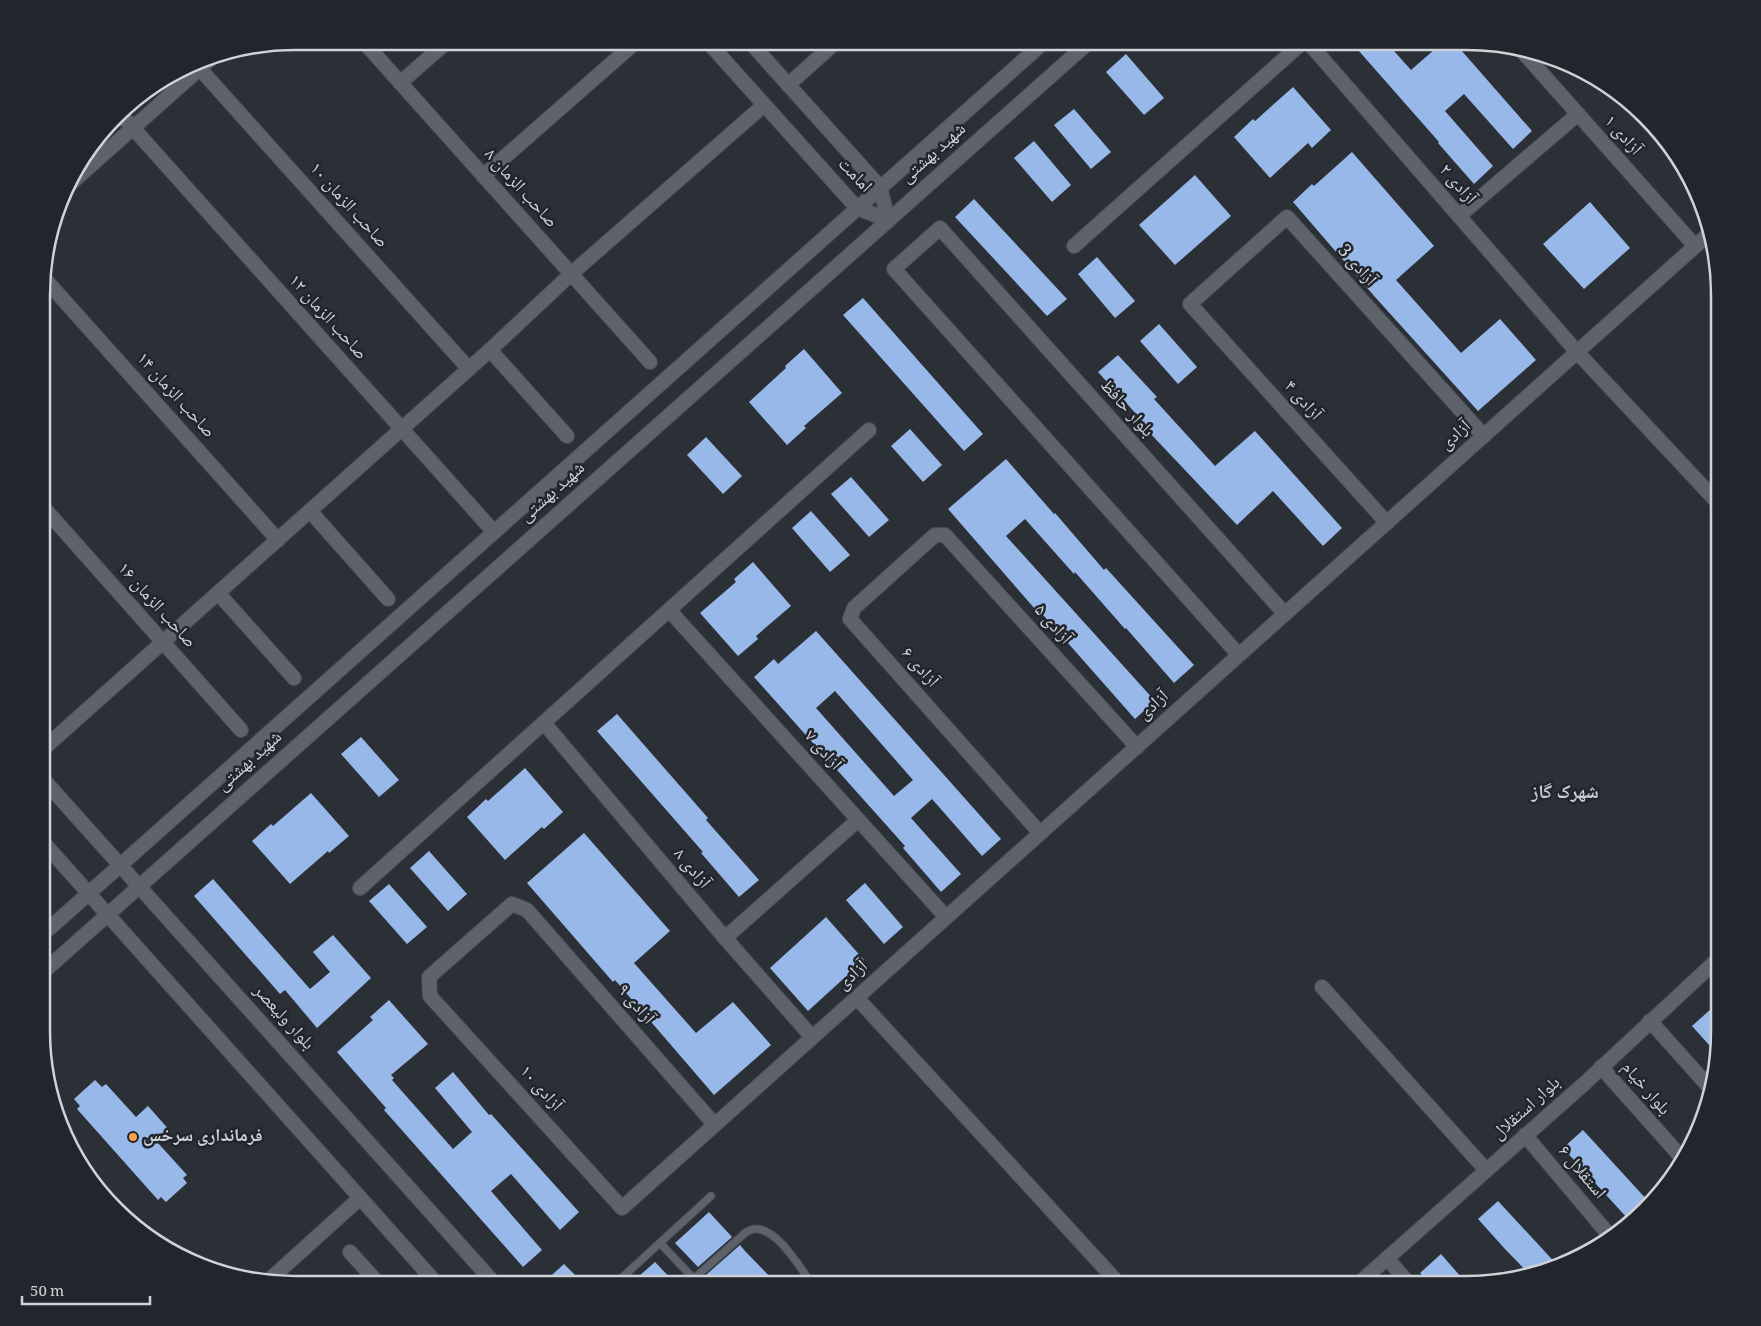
<svg xmlns="http://www.w3.org/2000/svg" width="1761" height="1326" viewBox="0 0 1761 1326" font-family="Georgia,'Noto Naskh Arabic',serif">
<style>
.building{fill:#98b8ea;fill-rule:evenodd}
.lines{fill:none;stroke-linecap:round;stroke-linejoin:round}
.service-casing{stroke:#484c53;stroke-width:9}
.minor-casing{stroke:#484c53;stroke-width:16}
.tertiary-casing{stroke:#484c53;stroke-width:16}
.service{stroke:#5d626b;stroke-width:7}
.minor{stroke:#5d626b;stroke-width:14}
.tertiary{stroke:#5d626b;stroke-width:14}
.poi-dot{fill:#fa9f4e;stroke:#21262d;stroke-width:2}
.labels{text-anchor:middle;dominant-baseline:central;stroke-width:5;stroke-linejoin:round;paint-order:stroke}
.street-label{font-size:18px;fill:#cfd2d7;stroke:#21262d}
.poi-label{font-size:18px;font-weight:bold;fill:#cfd2d7;stroke:#21262d;text-anchor:start}
.neighbourhood-label{font-size:19px;font-weight:bold;fill:#c4cad4;stroke:#21262d}
.rim{fill:none;stroke:#cfd2d7;stroke-width:2.5}
</style>
<rect width="100%" height="100%" fill="#2b3037"/>
<g class="building">
<polygon points="1351,42 1386,42 1411,70 1443,42 1454,42 1532,131 1513,149 1464,94 1445,111 1493,166 1474,184 1438,143 1439,142"/>
<polygon points="1126,54 1164,98 1144,115 1106,72"/>
<polygon points="1293,87 1331,130 1312,148 1308,143 1270,178 1234,137 1253,119 1255,121"/>
<polygon points="1074,109 1111,152 1091,169 1054,125"/>
<polygon points="1034,141 1071,185 1052,202 1014,158"/>
<polygon points="1352,152 1434,246 1396,280 1461,353 1500,319 1536,360 1478,411 1375,297 1293,202 1312,184 1314,186"/>
<polygon points="1195,175 1231,216 1175,265 1139,225"/>
<polygon points="974,199 1067,299 1047,316 955,217"/>
<polygon points="1590,202 1630,248 1584,289 1543,244"/>
<polygon points="1097,257 1135,301 1115,318 1078,274"/>
<polygon points="863,298 983,434 964,451 843,315"/>
<polygon points="1159,324 1197,367 1178,384 1140,341"/>
<polygon points="804,349 842,393 804,426 806,428 787,445 749,402 786,368 785,366"/>
<polygon points="1118,355 1157,397 1154,399 1215,466 1255,431 1342,528 1323,546 1273,491 1237,525 1147,430 1149,428 1098,372"/>
<polygon points="910,429 942,465 923,482 891,446"/>
<polygon points="706,437 742,476 723,494 687,455"/>
<polygon points="1006,459 1054,514 1055,513 1104,570 1106,568 1194,665 1174,683 1126,628 1125,629 1075,572 1074,574 1025,519 1006,536 1155,701 1135,719 1037,608 1035,609 948,509"/>
<polygon points="851,477 889,520 869,537 831,494"/>
<polygon points="811,511 850,555 830,572 792,528"/>
<polygon points="753,562 791,606 756,636 758,639 738,656 700,613 736,582 734,579"/>
<path d="M 816,631 L 1001,839 L 982,856 L 932,799 L 911,818 L 961,874 L 941,892 L 903,848 L 905,846 L 754,677 L 774,659 L 778,664 ZM 835,691 L 913,780 L 894,796 L 816,708 Z"/>
<polygon points="617,714 708,818 706,820 759,880 739,897 701,853 703,852 597,731"/>
<polygon points="361,737 399,780 379,797 341,754"/>
<polygon points="525,768 563,812 544,829 542,827 505,860 467,817 486,799 488,801"/>
<polygon points="311,793 349,836 329,853 328,851 290,884 252,841 271,824 273,826"/>
<polygon points="584,833 670,931 634,963 696,1033 733,1002 771,1045 714,1095 615,980 613,982 527,883"/>
<polygon points="429,851 467,894 448,911 410,868"/>
<polygon points="213,879 310,989 330,972 313,952 333,935 371,978 317,1028 285,990 280,994 194,896"/>
<polygon points="865,883 903,927 884,944 846,900"/>
<polygon points="389,884 427,927 407,944 369,901"/>
<polygon points="826,917 864,960 808,1011 770,968"/>
<polygon points="389,1000 428,1044 391,1075 394,1078 392,1080 453,1149 472,1132 435,1088 453,1072 489,1115 491,1114 579,1212 560,1230 511,1174 491,1191 542,1250 523,1267 384,1110 386,1108 337,1052 373,1020 370,1017"/>
<polygon points="1712,1008 1719,1016 1719,1048 1718,1055 1692,1026"/>
<polygon points="95,1080 102,1087 106,1084 136,1117 148,1106 171,1132 158,1143 187,1175 183,1178 187,1183 166,1202 161,1197 158,1200 77,1109 80,1106 74,1099"/>
<polygon points="1583,1130 1649,1202 1629,1220 1563,1148"/>
<polygon points="1498,1201 1537,1243 1558,1266 1530,1275 1505,1249 1478,1219"/>
<polygon points="709,1212 732,1237 698,1267 675,1243"/>
<polygon points="740,1245 745,1251 777,1284 714,1284 706,1275"/>
<polygon points="1441,1254 1468,1285 1432,1285 1420,1273"/>
<polygon points="655,1262 676,1284 630,1284"/>
<polygon points="564,1264 584,1284 542,1284"/>
</g>
<g class="lines">
<g class="service-casing">
<g id="service">
<polyline points="660,1243 694,1279"/>
<polyline points="615,1284 711,1196"/>
<path d="M 688,1284 L 745,1233 C 748,1231 753,1229 756,1229 C 778,1229 800,1268 812,1284"/>
</g>
</g>
<g class="minor-casing">
<g id="minor">
<polyline points="363,41 650,362"/>
<polyline points="1308,42 1577,352 1720,505"/>
<polyline points="1522,51 1695,246"/>
<polyline points="200,69 469,369"/>
<polyline points="400,83 448,41"/>
<polyline points="788,85 837,41"/>
<polyline points="133,128 494,532"/>
<polyline points="483,176 637,41"/>
<polyline points="1459,216 1578,114"/>
<polyline points="1074,246 1303,42"/>
<polyline points="43,277 278,540"/>
<polyline points="490,350 567,436"/>
<polyline points="43,507 241,730"/>
<polyline points="310,511 388,599"/>
<polyline points="1387,523 1190,304 1287,217 1484,436"/>
<polyline points="218,593 294,678"/>
<polyline points="669,610 946,917"/>
<polyline points="1239,655 894,269 940,228 1285,614"/>
<polyline points="544,723 725,938 812,1037"/>
<polyline points="42,750 490,350 571,274 764,105"/>
<polyline points="1040,833 850,619 854,608 935,535 945,535 1137,747"/>
<polyline points="360,888 869,430"/>
<polyline points="42,935 1044,42"/>
<polyline points="725,938 858,820"/>
<polyline points="42,973 1089,42"/>
<polyline points="1322,987 1486,1170"/>
<polyline points="857,998 1120,1285"/>
<polyline points="1650,1021 1710,1088"/>
<polyline points="1601,1067 1682,1158"/>
<polyline points="715,1125 527,910 512,904 429,977 430,996 622,1208 1711,232"/>
<polyline points="1525,1135 1609,1235"/>
<polyline points="350,1252 379,1284"/>
<polyline points="1387,1258 1410,1285"/>
<polyline points="267,1282 360,1198"/>
<polyline points="1357,1285 1585,1083 1719,958"/>
</g>
</g>
<g class="tertiary-casing">
<g id="tertiary">
<polyline points="707,41 857,208 888,220"/>
<polyline points="749,41 880,187 888,220"/>
<polyline points="120,114 133,128"/>
<polyline points="70,184 216,54"/>
<polyline points="42,778 495,1284"/>
<polyline points="42,841 437,1284"/>
</g>
</g>
<use href="#service" class="service"/>
<use href="#minor" class="minor"/>
<use href="#tertiary" class="tertiary"/>
</g>
<circle class="poi-dot" cx="133" cy="1137" r="5"/>
<g class="labels">
<g class="street-label">
<text transform="translate(1622 136) rotate(48)">آزادی ۱</text>
<text transform="translate(934 154) rotate(-42)">شهید بهشتی</text>
<text transform="translate(854 176) rotate(46)">امامت</text>
<text transform="translate(1457 185) rotate(49)">آزادی ۲</text>
<text transform="translate(520 189) rotate(48)">صاحب الزمان ۸</text>
<text transform="translate(348 206) rotate(48)">صاحب الزمان ۱۰</text>
<text transform="translate(1356 266) rotate(48)">آزادی 3</text>
<text transform="translate(327 318) rotate(48)">صاحب الزمان ۱۲</text>
<text transform="translate(175 396) rotate(48)">صاحب الزمان ۱۴</text>
<text transform="translate(1302 401) rotate(48)">آزادی ۴</text>
<text transform="translate(1126 409) rotate(48)">بلوار حافظ</text>
<text transform="translate(1456 436) rotate(-42)">آزادی</text>
<text transform="translate(553 493) rotate(-42)">شهید بهشتی</text>
<text transform="translate(156 606) rotate(48)">صاحب الزمان ۱۶</text>
<text transform="translate(1052 625) rotate(48)">آزادی ۵</text>
<text transform="translate(919 668) rotate(48)">آزادی ۶</text>
<text transform="translate(1154 706) rotate(-42)">آزادی</text>
<text transform="translate(822 751) rotate(48)">آزادی ۷</text>
<text transform="translate(250 762) rotate(-42)">شهید بهشتی</text>
<text transform="translate(691 869) rotate(50)">آزادی ۸</text>
<text transform="translate(853 976) rotate(-42)">آزادی</text>
<text transform="translate(635 1005) rotate(49)">آزادی ۹</text>
<text transform="translate(283 1018) rotate(48)">بلوار ولیعصر</text>
<text transform="translate(540 1089) rotate(48)">آزادی ۱۰</text>
<text transform="translate(1645 1089) rotate(49)">بلوار خیام</text>
<text transform="translate(1527 1109) rotate(-42)">بلوار استقلال</text>
<text transform="translate(1581 1173) rotate(50)">استقلال ۶</text>
</g>
<g class="poi-label">
<text x="143" y="1137">فرمانداری سرخس</text>
</g>
<g class="neighbourhood-label">
<text x="1565" y="794">شهرک گاز</text>
</g>
</g>
<path d="M0 0H1761V1326H0ZM295 50H1466A245 245 0 0 1 1711 295V1031A245 245 0 0 1 1466 1276H295A245 245 0 0 1 50 1031V295A245 245 0 0 1 295 50Z" fill="#21262d" fill-rule="evenodd"/>
<path class="rim" d="M295 50H1466A245 245 0 0 1 1711 295V1031A245 245 0 0 1 1466 1276H295A245 245 0 0 1 50 1031V295A245 245 0 0 1 295 50Z"/>
<path d="M22 1296v8h128v-8" fill="none" stroke="#cfd2d7" stroke-width="2.5"/>
<text x="30" y="1296" font-size="15" fill="#cfd2d7" stroke="#21262d" stroke-width="4" paint-order="stroke">50 m</text>
</svg>
